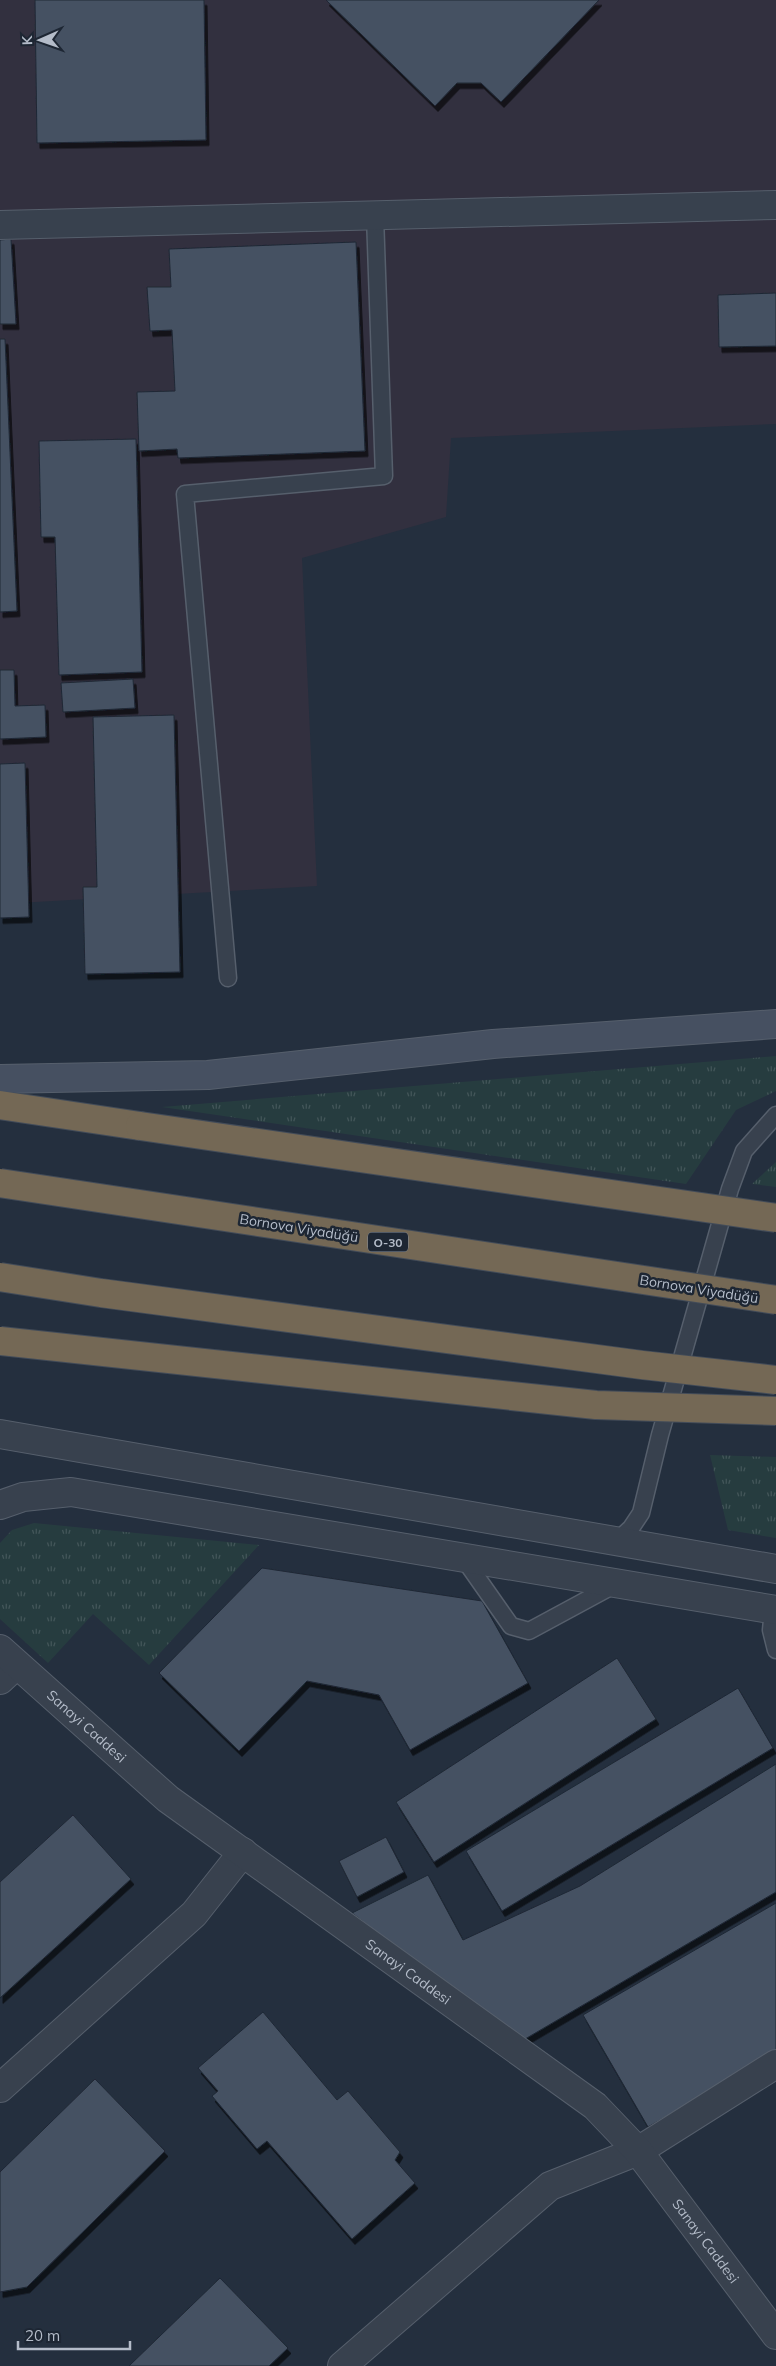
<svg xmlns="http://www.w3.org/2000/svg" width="776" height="2366" viewBox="0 0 776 2366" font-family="Mulish,sans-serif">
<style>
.medical{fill:#32303f}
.grass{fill:url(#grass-tufts)}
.building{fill:#455162;stroke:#1f2835;filter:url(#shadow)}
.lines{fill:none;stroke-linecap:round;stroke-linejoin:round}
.service-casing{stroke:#565f6c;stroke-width:19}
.minor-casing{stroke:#565f6c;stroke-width:30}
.tertiary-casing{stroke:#565f6c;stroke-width:30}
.secondary-casing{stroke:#565f6c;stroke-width:30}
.motorway-casing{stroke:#434c59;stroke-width:30}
.service{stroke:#38414e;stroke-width:16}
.minor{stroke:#38414e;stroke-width:28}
.tertiary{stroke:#38414e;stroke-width:28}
.secondary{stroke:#465061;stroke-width:28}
.motorway{stroke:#746855;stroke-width:28}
.motorway-bridge-casing{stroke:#434c59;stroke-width:30;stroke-linecap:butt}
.motorway-bridge{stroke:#746855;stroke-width:28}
.labels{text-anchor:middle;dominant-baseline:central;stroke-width:5;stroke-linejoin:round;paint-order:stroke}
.shield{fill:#1d2633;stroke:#878f9c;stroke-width:1}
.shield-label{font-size:12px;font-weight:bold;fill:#b4bcc9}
.street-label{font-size:14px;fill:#b4bcc9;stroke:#1d2633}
</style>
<defs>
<pattern id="grass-tufts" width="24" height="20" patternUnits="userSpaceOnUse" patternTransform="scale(1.25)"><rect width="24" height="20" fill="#263c3f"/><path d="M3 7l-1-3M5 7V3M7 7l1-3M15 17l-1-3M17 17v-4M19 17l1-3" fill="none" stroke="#435659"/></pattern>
<filter id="shadow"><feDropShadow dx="3" dy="5.5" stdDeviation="0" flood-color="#0009"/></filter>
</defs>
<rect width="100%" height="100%" fill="#242f3e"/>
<polygon class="medical" points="0,0 776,0 776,424 451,438 446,517 302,558 317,886 0,904"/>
<g class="grass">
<polygon points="776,1056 776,1091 736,1110 686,1184 162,1107"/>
<polygon points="776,1162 776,1187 752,1184"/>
<polygon points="710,1455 776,1457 776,1538 728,1530"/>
<polygon points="34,1523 259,1545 149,1665 93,1614 48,1663 0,1619 0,1543 12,1530"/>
</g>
<g class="building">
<polygon points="35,0 204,0 206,140 37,143"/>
<polygon points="326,0 599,0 501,102 481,83 457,83 435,106"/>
<polygon points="11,239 16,324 0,324 0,240"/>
<polygon points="356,242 365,451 178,458 177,449 139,451 137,392 175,391 172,330 150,331 147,287 171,287 169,249"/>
<polygon points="776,293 776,346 719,347 718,295"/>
<polygon points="0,339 5,339 17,611 0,612"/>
<polygon points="136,439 142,672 59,675 55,537 41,537 39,441"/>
<polygon points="0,670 14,670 15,706 45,705 46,737 0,739"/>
<polygon points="133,679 135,708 63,712 61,683"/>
<polygon points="174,715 180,972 85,974 83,887 97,887 93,717"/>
<polygon points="25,763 29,917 0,918 0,764"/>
<polygon points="262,1568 482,1601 528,1683 410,1750 379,1695 307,1681 239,1751 159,1673"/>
<polygon points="617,1658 656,1719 434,1862 396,1802"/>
<polygon points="738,1688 773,1748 502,1911 466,1851"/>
<polygon points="776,1764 776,1892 520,2042 352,1913 428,1875 463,1940 580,1886"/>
<polygon points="73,1815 131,1879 0,1998 0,1882"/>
<polygon points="386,1837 404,1872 357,1897 339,1861"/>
<polygon points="776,1903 776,2053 648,2127 583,2015"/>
<polygon points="263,2012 337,2100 348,2091 400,2152 395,2160 415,2183 352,2239 267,2141 257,2149 212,2096 218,2091 198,2068"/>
<polygon points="95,2079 165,2151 27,2287 0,2292 0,2172"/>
<polygon points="220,2278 288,2348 269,2366 129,2366"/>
</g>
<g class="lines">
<g class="service-casing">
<g id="service">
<polyline points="228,978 185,494 384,476 375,216"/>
<polyline points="617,1541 631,1528 641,1513 660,1435 730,1189 744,1151 776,1115"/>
<polyline points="464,1559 511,1626 529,1631 616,1584"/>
<polyline points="773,1610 771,1630 776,1650"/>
</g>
</g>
<g class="minor-casing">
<g id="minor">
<polyline points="0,225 776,205"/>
<polyline points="0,1680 16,1665"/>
<polyline points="0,2088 194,1914 243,1852"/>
<polyline points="342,2366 550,2186 638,2151 776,2064"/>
</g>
</g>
<g class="tertiary-casing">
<g id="tertiary">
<polyline points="0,1434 776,1569"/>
<polyline points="0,1505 23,1497 71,1492 776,1610"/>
<path id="s1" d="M 0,1649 L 168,1799 L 595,2106 L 638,2151 L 776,2335"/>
</g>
</g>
<g class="secondary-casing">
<polyline id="secondary" points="0,1079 208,1075 493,1044 776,1024"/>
</g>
<g class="motorway-casing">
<polyline id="motorway" points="0,1105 140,1126"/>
</g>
<use href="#service" class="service"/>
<use href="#minor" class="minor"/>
<use href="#tertiary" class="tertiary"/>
<use href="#secondary" class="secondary"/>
<use href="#motorway" class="motorway"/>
<g class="motorway-bridge-casing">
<g id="motorway-bridge">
<polyline points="140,1126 776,1218"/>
<polyline points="0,1183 776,1300"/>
<polyline points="0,1277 101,1293 642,1365 776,1380"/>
<polyline points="0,1341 596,1405 776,1411"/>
</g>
</g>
<use href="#motorway-bridge" class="motorway-bridge"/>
</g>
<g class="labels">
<rect class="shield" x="368" y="1232.5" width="40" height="19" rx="4"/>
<g class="shield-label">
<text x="388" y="1242">O-30</text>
</g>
<g class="street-label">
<text transform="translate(299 1228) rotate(9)">Bornova Viyadüğü</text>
<text transform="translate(699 1289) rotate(9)">Bornova Viyadüğü</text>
<text stroke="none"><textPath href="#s1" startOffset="116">Sanayi Caddesi</textPath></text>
<text stroke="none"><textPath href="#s1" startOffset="521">Sanayi Caddesi</textPath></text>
<text stroke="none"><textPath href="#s1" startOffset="926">Sanayi Caddesi</textPath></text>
</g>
</g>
<g transform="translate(40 40) rotate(268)" stroke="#1d2633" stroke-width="4" paint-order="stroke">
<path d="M0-4L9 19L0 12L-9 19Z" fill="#b4bcc9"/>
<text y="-8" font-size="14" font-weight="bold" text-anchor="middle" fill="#b4bcc9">K</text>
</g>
<path d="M18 2341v8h112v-8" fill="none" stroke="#b4bcc9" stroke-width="2.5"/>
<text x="25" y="2341" font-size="15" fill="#b4bcc9" stroke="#1d2633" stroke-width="4" paint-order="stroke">20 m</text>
</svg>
